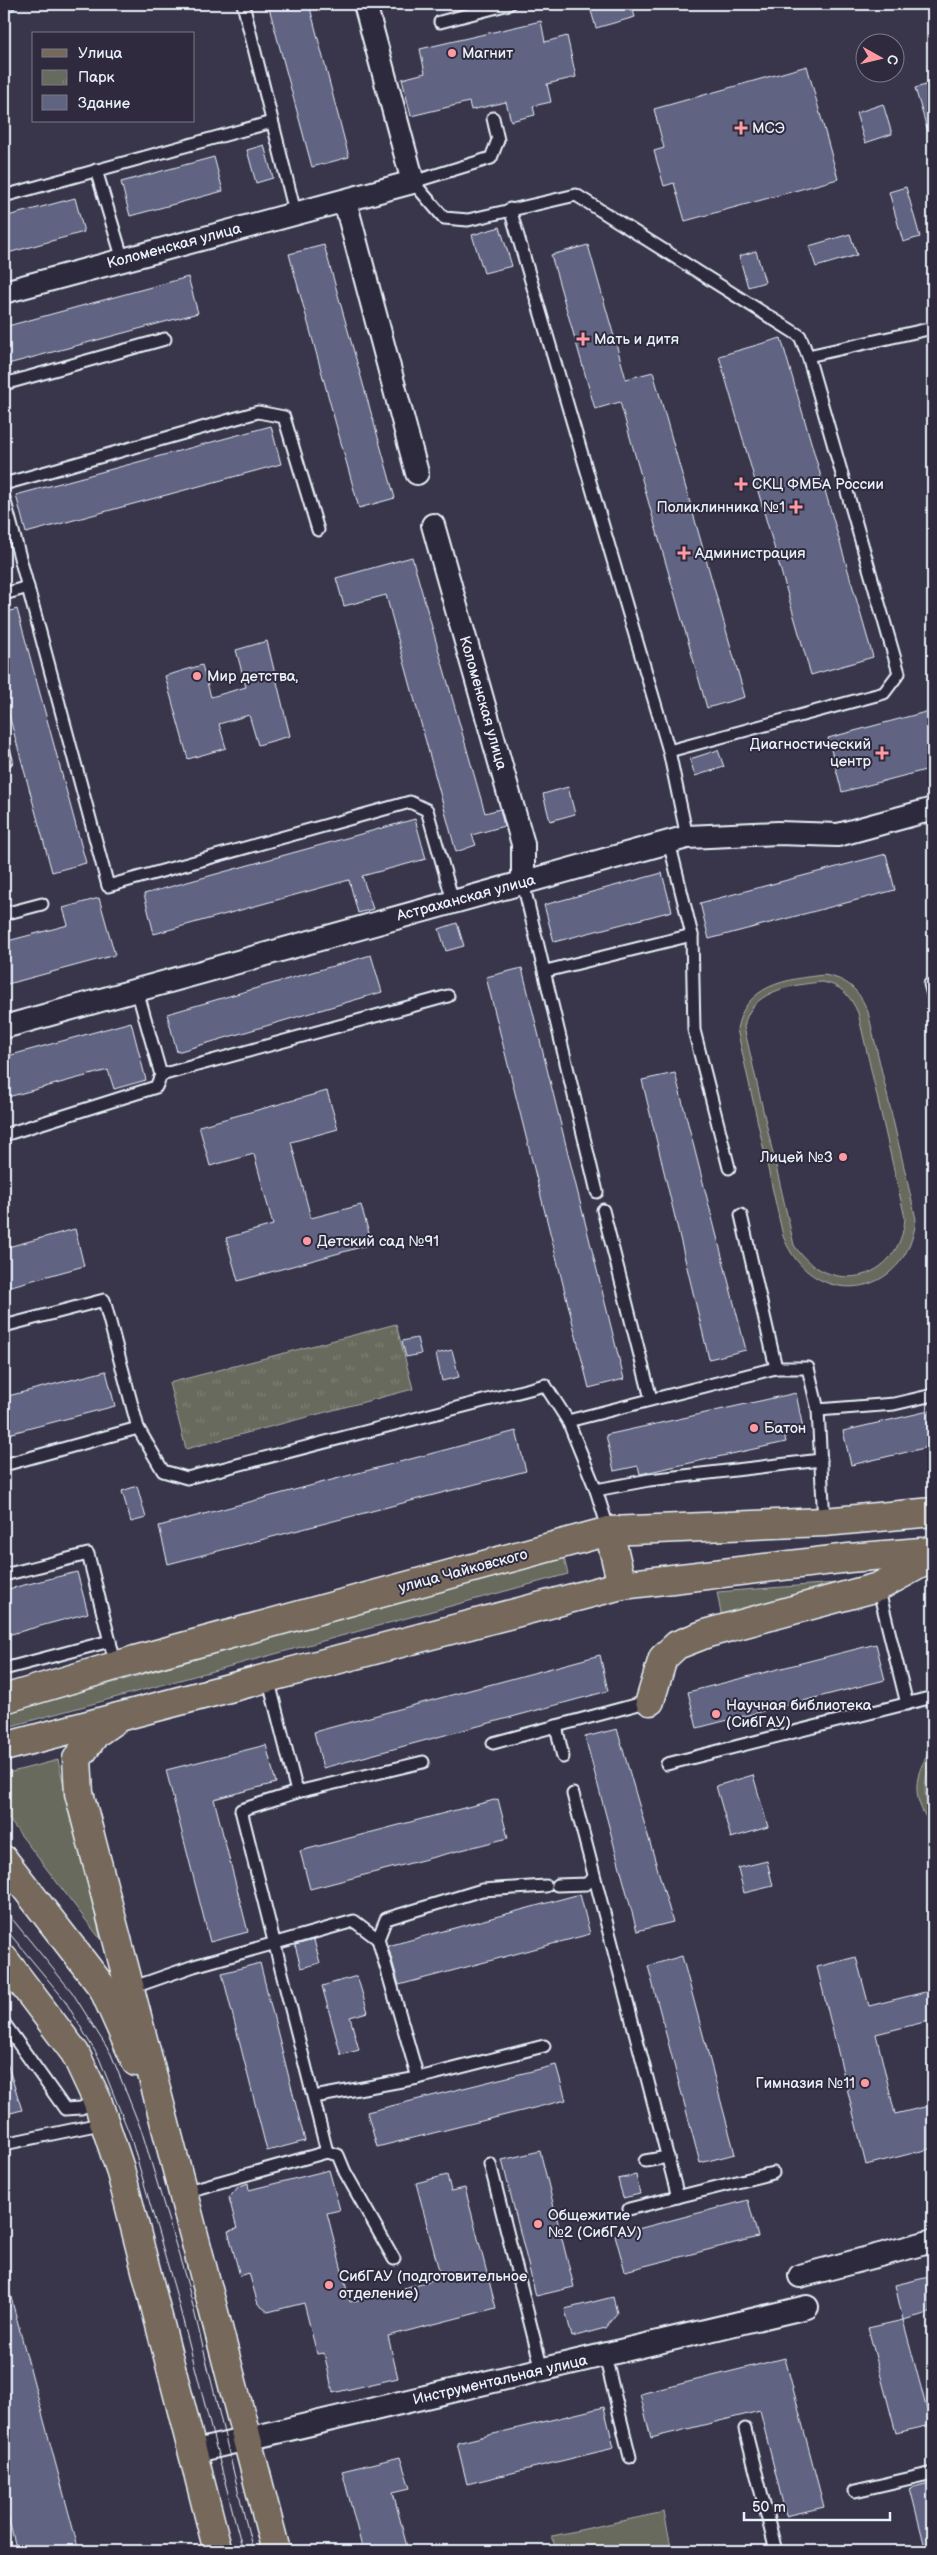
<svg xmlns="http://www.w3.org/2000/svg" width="937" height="2555" viewBox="0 0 937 2555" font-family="'Balsamiq Sans',sans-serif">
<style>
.grass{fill:#676b5d;stroke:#a8aeaa;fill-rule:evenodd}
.park{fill:url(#park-tufts);stroke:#a8aeaa}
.building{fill:#616481;stroke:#e8f1f8}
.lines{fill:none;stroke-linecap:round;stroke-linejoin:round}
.service-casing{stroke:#e8f1f8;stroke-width:15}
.minor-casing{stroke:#e8f1f8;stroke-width:26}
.primary-casing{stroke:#e8f1f8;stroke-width:31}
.trunk-casing{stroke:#e8f1f8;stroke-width:31}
.service{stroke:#2f2a3d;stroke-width:11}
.minor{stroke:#2f2a3d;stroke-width:22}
.primary{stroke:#76695c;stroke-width:28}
.trunk{stroke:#76695c;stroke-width:28}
.tram{stroke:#e8f1f8;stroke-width:1}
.poi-dot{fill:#ff9aa2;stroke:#2f2a3d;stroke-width:2}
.labels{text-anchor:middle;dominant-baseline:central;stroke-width:4;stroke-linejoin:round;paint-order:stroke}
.poi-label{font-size:15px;fill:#e8f1f8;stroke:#2f2a3d;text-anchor:start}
.street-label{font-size:15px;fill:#e8f1f8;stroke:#2f2a3d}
</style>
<defs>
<pattern id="park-tufts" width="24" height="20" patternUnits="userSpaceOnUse" patternTransform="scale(1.25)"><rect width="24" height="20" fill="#676b5d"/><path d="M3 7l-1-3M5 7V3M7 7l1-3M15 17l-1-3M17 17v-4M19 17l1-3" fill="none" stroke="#7d8175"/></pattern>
</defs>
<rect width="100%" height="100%" fill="#39364b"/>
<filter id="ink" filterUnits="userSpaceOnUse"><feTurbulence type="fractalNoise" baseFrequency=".02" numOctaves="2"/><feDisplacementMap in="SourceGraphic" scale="10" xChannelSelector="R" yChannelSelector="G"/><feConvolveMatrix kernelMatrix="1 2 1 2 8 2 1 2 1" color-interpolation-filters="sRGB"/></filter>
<g filter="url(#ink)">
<g class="grass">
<path d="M 824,975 C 848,979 859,990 868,1012 L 916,1219 C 908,1300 812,1312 783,1236 L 737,1029 C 745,985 786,979 824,975 ZM 822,982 C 841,985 850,995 858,1013 L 905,1218 C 900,1282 829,1298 794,1245 L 744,1027 C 750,991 790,985 822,982 Z"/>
<polygon points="563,1554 568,1574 4,1728 4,1714"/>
<polygon points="836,1583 722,1619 717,1592"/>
<path d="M 933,1748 C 933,1764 924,1776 925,1791 C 926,1805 933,1811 933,1826 C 911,1802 912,1773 933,1748 Z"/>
<polygon points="58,1760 101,1940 4,1813 4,1774"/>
<polygon points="664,2512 672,2551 556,2551 552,2536"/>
</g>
<polygon class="park" points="396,1324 413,1389 186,1449 169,1383"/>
<g class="building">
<polygon points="268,4 309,4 349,157 312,167"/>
<polygon points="589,4 631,4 635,17 596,28"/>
<polygon points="541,21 545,42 567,36 576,77 547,84 551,102 533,106 535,115 511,121 506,102 471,110 469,102 411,116 402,79 425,73 420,49"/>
<polygon points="807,66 838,179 685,221 674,183 664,186 654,151 664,148 654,109"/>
<polygon points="933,83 933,134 929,135 915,88"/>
<polygon points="883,104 892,134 865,143 856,113"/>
<polygon points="264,145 273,178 256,183 247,150"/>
<polygon points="214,157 223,191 130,216 121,182"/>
<polygon points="906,187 920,237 903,242 889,192"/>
<polygon points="75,198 84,232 4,254 4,217"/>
<polygon points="500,227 512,266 484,273 472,235"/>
<polygon points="850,234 857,255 816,267 809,246"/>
<polygon points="324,245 395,498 359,508 289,254"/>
<polygon points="588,245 626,379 653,372 745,697 707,708 620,402 595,409 551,255"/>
<polygon points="756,251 765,282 748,287 739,256"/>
<polygon points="188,277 198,313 8,364 4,349 4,327"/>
<polygon points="781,338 873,657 811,675 719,356"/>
<polygon points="271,426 281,464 26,533 16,495"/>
<polygon points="412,557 485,813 500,809 504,826 472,835 476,845 456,852 386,595 344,606 336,578"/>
<polygon points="17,609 86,863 52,872 4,697 4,613"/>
<polygon points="267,641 290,736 258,745 249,715 219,724 226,748 188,759 165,676 202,665 211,697 246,687 236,650"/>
<polygon points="933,710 933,768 842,792 828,738"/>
<polygon points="718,750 724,767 695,776 690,759"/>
<polygon points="568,787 575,814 550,821 543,794"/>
<polygon points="415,819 426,859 362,876 373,909 358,913 349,880 154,934 144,894"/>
<polygon points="886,854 895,890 709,939 700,903"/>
<polygon points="662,873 672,911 554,942 544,905"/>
<polygon points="99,898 115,955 4,985 4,942 68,925 63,908"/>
<polygon points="457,923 464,946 446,951 439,929"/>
<polygon points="371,955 382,992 177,1052 167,1014"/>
<polygon points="522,968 624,1379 589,1388 486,977"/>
<polygon points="131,1022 146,1080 114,1089 108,1070 4,1098 4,1057"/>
<polygon points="675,1073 746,1350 709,1359 642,1080"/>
<polygon points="327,1091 338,1129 291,1142 311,1218 361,1205 372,1244 238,1281 226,1238 273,1225 254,1154 210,1166 199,1126"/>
<polygon points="75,1229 84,1266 4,1288 4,1248"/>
<polygon points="417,1338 421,1354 406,1357 402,1341"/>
<polygon points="452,1350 459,1377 442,1381 436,1354"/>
<polygon points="106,1371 115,1406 4,1435 4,1397"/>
<polygon points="796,1393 803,1429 784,1434 786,1442 640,1474 638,1466 614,1471 606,1435"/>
<polygon points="933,1410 933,1446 851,1465 843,1431"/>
<polygon points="516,1431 526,1471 168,1564 159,1526"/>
<polygon points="137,1486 146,1518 131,1522 122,1491"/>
<polygon points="77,1572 88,1613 4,1636 4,1590"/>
<polygon points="876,1644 885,1680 697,1728 688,1692"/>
<polygon points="600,1655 608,1691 323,1768 314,1732"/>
<polygon points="617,1729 673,1922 637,1931 585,1737"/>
<polygon points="266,1745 276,1783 214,1799 248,1932 210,1942 166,1770"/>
<polygon points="753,1775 768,1827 731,1838 716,1786"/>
<polygon points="498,1799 508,1838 310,1889 300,1851"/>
<polygon points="767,1861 773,1886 744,1893 738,1868"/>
<polygon points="580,1894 590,1934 399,1985 388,1946"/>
<polygon points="314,1940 320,1963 301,1968 295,1945"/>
<polygon points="682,1956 735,2154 700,2163 648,1966"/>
<polygon points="856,1957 869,2006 933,1990 933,2020 876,2034 895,2114 933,2105 933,2148 866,2165 817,1967"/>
<polygon points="260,1963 305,2141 267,2151 222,1973"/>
<polygon points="357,1976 368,2012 350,2017 359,2050 341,2055 322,1986"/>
<polygon points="7,2063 22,2110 7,2114 4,2102 4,2064"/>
<polygon points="556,2065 566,2100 377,2147 367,2112"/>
<polygon points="540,2151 574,2287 536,2296 502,2160"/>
<polygon points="329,2170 340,2210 327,2213 350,2302 441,2278 416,2183 447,2175 451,2191 465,2188 496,2308 388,2336 398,2378 333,2393 324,2353 317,2354 304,2303 268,2312 258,2304 249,2273 240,2276 228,2231 237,2229 229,2198 238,2187 248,2183 249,2190"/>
<polygon points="636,2175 640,2194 623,2198 618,2179"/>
<polygon points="748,2200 758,2237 625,2271 615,2235"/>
<polygon points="933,2276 933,2312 903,2320 895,2285"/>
<polygon points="4,2290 9,2290 79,2551 17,2551 4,2502"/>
<polygon points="613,2297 617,2313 605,2328 572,2337 565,2309"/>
<polygon points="903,2320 931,2425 896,2433 868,2328"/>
<polygon points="785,2358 824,2507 786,2516 760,2411 651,2438 640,2394"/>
<polygon points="604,2407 614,2448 467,2484 457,2443"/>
<polygon points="400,2457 410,2488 393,2492 408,2551 363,2551 342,2471"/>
<polygon points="933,2482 933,2551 926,2551 910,2488"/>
</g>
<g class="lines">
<g class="service-casing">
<g id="service">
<polyline points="243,4 295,212"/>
<polyline points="4,5 9,4"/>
<polyline points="440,22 509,4"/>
<polyline points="493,118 498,140 491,158 413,182 444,218 468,220 576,195 800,336 808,356 933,328"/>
<polyline points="96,170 123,260"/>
<polyline points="4,196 272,122"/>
<polyline points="510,209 669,751 884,693 899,673 808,356"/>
<polyline points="4,384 165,339"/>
<polyline points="4,484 258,412 284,417 318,530"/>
<polyline points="4,498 108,886 410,802 427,810 453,901"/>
<polyline points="4,594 28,587"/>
<polyline points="669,751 687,837"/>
<polyline points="4,752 6,760 4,761"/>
<polyline points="669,842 692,935 694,1030 729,1168"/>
<polyline points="523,883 597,1192"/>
<polyline points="4,914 42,904"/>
<polyline points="546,971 692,935"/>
<polyline points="930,984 933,995"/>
<polyline points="137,990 161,1075 448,996"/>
<polyline points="4,1135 156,1087 161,1075"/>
<polyline points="603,1210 651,1399"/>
<polyline points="741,1215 776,1368"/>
<polyline points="4,1326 104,1300 138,1428 163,1471 187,1478 545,1385 568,1421 596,1490 609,1531"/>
<polyline points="818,1410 894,1404 933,1395"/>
<polyline points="568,1421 776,1368 808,1368 818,1410 824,1522"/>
<polyline points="4,1465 138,1428"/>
<polyline points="596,1490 649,1480 821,1460"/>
<polyline points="4,1575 88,1554 116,1666"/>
<polyline points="878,1587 907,1704"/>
<polyline points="4,1669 110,1641"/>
<polyline points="268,1678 297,1792"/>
<polyline points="556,1726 563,1757"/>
<polyline points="493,1743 650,1701"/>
<polyline points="667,1764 933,1697"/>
<polyline points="573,1794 678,2197"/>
<polyline points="557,1885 586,1884 594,1878"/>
<polyline points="131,1988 194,1966 354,1921 378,1939"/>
<polyline points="4,2023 65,2109 81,2108 97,2100"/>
<polyline points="418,2078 378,1939 386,1919 482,1890 546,1886"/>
<polyline points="314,2097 418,2078 544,2046"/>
<polyline points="4,2144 105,2123"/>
<polyline points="327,2152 241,1810 297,1792 423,1762"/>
<polyline points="645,2161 668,2157"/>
<polyline points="490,2164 542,2370"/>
<polyline points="184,2192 327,2152 338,2155 345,2172 394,2259"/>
<polyline points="629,2209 773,2173"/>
<polyline points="605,2356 630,2457"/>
<polyline points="745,2429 776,2551"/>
<polyline points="855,2491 933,2473"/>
</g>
</g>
<g class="minor-casing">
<g id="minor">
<polyline points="345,201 417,473"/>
<polyline points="4,292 413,182 365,4"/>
<polyline points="433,525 523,844 523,883"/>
<polyline points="4,1027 687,837 778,833 838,835 933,809"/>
<polyline points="800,2276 933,2241"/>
<polyline points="192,2452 807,2307"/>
</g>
</g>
<g class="primary-casing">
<g id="primary">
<polyline points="609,1531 622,1585"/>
<polyline points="4,1699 135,1660 609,1531 824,1522 933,1512"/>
<polyline points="650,1701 663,1658 677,1645 708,1633 878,1587 933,1557"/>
<polyline points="4,1747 622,1585 849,1558 933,1551"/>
</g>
</g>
<g class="trunk-casing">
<g id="trunk">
<polyline points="119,1717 96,1733 77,1759 79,1793 276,2551"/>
<polyline points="4,1860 103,1988 136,2062"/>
<polyline points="4,1959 75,2053 97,2100 120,2169 218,2551"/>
</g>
</g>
<use href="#service" class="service"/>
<use href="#minor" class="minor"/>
<use href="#primary" class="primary"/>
<use href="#trunk" class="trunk"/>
<g class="tram">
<polyline points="4,1909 72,1992 111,2054 142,2132 188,2286 253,2551"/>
<polyline points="4,1927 64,1999 99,2058 130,2135 175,2290 243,2551"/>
</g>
</g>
</g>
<g class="poi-dot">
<circle cx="452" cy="53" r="5"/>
<path d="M738.5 120.5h5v5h5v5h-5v5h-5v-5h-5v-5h5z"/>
<path d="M580.5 331.5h5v5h5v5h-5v5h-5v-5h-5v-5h5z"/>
<path d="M738.5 476.5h5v5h5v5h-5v5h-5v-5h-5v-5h5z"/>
<path d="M793.5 499.5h5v5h5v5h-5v5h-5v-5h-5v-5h5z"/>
<path d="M681.5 545.5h5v5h5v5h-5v5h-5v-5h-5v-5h5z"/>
<circle cx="197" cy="676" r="5"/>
<path d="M879.5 745.5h5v5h5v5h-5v5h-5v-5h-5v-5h5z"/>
<circle cx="843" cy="1157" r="5"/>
<circle cx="307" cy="1241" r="5"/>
<circle cx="754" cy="1428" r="5"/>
<circle cx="716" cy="1714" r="5"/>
<circle cx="865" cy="2083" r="5"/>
<circle cx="538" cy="2224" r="5"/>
<circle cx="329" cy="2285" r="5"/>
</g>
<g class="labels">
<g class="poi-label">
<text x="462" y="53">Магнит</text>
<text x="752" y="128">МСЭ</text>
<text x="594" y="339">Мать и дитя</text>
<text x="752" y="484">СКЦ ФМБА России</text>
<text x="785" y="507" text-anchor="end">Поликлинника №1</text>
<text x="695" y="553">Администрация</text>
<text x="207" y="676">Мир детства,</text>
<text x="871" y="744" text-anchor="end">Диагностический<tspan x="871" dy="17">центр</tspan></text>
<text x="833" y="1157" text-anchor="end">Лицей №3</text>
<text x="317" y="1241">Детский сад №91</text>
<text x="764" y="1428">Батон</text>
<text x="726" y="1705">Научная библиотека<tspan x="726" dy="17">(СибГАУ)</tspan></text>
<text x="855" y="2083" text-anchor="end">Гимназия №11</text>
<text x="548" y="2215">Общежитие<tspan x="548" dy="17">№2 (СибГАУ)</tspan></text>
<text x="339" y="2276">СибГАУ (подготовительное<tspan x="339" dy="17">отделение)</tspan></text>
</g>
<g class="street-label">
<text transform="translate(174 246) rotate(-15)">Коломенская улица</text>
<text transform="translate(483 703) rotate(74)">Коломенская улица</text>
<text transform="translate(466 898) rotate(-15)">Астраханская улица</text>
<text transform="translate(463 1571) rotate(-15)">улица Чайковского</text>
<text transform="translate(500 2380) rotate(-13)">Инструментальная улица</text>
</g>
</g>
<rect width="937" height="2555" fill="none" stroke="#2f2a3d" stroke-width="20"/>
<rect x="10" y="10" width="917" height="2535" fill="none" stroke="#e8f1f8" stroke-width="2" filter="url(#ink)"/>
<rect x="32" y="32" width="162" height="90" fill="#2f2a3d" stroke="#797a88"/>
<rect x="42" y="49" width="25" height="8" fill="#76695c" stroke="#797a88"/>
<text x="78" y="58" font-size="15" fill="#e8f1f8">Улица</text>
<rect x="42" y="70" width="25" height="15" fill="url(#park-tufts)" stroke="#797a88"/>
<text x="78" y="82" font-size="15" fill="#e8f1f8">Парк</text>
<rect x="42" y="95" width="25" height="15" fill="#616481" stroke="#797a88"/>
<text x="78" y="108" font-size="15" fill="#e8f1f8">Здание</text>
<g transform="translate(880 58) rotate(98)"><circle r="24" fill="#2f2a3d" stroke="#797a88"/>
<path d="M0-4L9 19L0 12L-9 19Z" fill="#ff9aa2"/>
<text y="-8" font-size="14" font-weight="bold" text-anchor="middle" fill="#e8f1f8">С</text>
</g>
<path d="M744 2512v8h146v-8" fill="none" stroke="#e8f1f8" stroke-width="2.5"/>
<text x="752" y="2512" font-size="15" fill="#e8f1f8" stroke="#2f2a3d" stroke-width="4" paint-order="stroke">50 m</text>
</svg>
